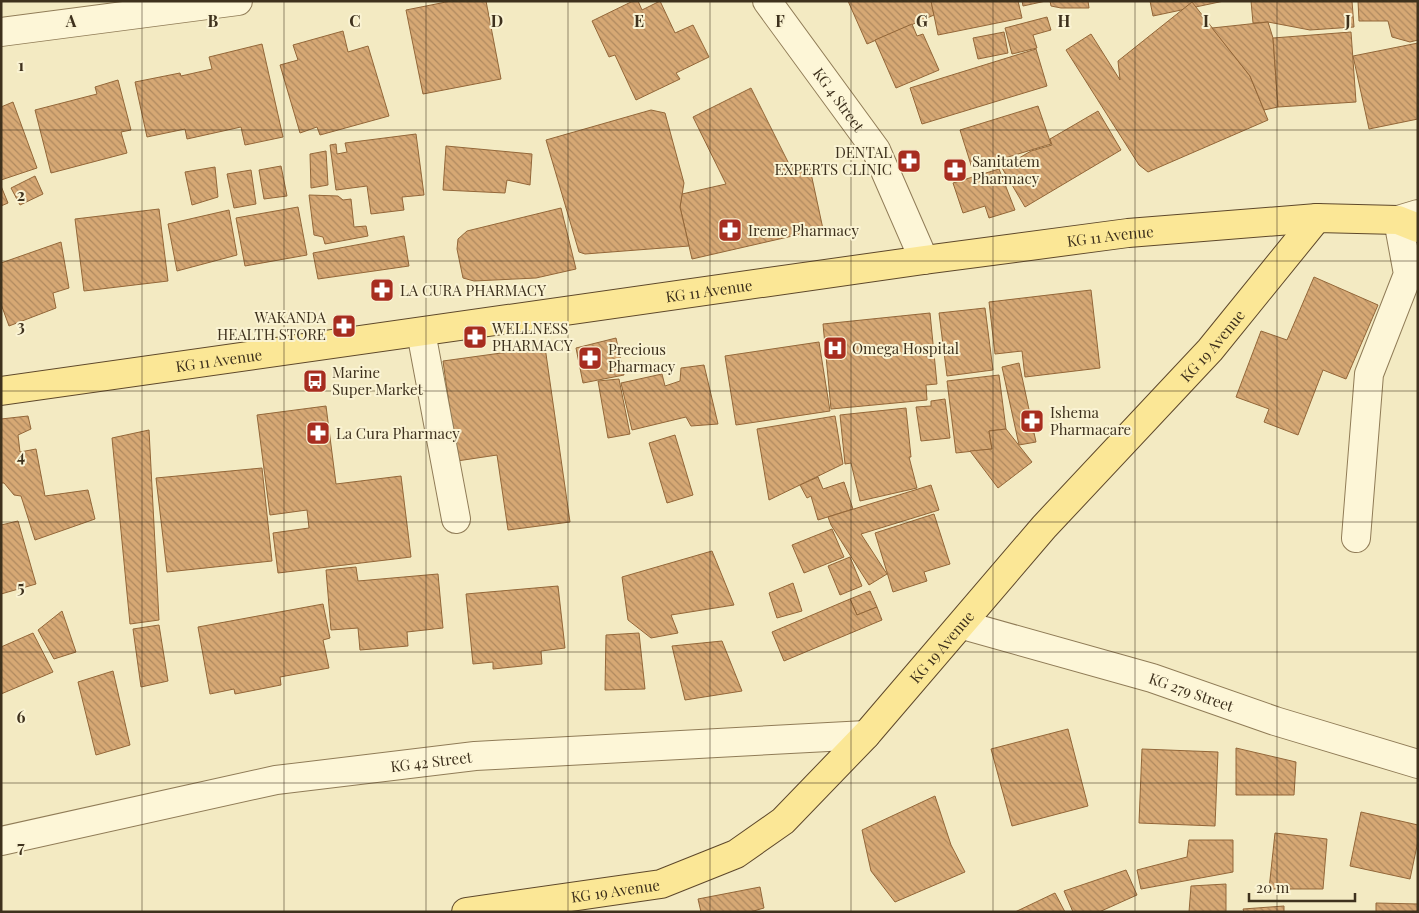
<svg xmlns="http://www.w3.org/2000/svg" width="1419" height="913" viewBox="0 0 1419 913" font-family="'Playfair Display',serif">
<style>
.building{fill:url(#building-back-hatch);stroke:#936739}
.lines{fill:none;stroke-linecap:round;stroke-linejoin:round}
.minor-casing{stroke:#907c57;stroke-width:30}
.major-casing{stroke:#5e482b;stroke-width:30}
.minor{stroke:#fdf6d7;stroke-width:28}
.major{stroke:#fbe796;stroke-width:28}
.grid{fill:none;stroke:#3e311d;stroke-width:1;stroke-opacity:0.55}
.labels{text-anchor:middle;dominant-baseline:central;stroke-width:4;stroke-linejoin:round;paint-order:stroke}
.street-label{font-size:15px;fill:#3e311d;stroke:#faf3d3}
.poi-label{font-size:15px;fill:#3e311d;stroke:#faf3d3;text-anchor:start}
.grid-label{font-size:16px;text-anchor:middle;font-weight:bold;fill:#3e311d;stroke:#faf3d3;stroke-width:4;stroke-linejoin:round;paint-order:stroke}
</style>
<defs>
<pattern id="building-back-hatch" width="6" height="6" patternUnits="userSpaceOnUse" patternTransform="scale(1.25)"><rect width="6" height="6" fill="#d6a874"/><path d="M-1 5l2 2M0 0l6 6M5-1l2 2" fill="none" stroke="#af895f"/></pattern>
</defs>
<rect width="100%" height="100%" fill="#f3eac2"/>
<g class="building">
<polygon points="451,1 486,1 501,79 423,94 406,10"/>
<polygon points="633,1 638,1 642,10 660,1 675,33 693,25 709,57 676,73 680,79 636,100 615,55 609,57 592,21"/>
<polygon points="848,1 931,1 934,15 867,44"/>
<polygon points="931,1 1018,1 1022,18 938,35"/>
<polygon points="1022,1 1046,1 1023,6"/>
<polygon points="1050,1 1088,1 1089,8 1061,8 1051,6"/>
<polygon points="1150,1 1224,1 1153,16"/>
<polygon points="1251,1 1352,1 1354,27 1310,30 1268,22 1253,23"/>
<polygon points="1358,1 1418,1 1418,40 1410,42 1392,37 1388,21 1359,21"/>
<polygon points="1192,2 1250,76 1268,120 1148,172 1139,165 1066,50 1091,34 1120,80 1118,61"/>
<polygon points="1047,17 1051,30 1033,35 1037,48 1012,54 1005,28"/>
<polygon points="1268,22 1273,38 1278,107 1264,110 1250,76 1212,28"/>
<polygon points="912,24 917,36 923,34 939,70 896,88 875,40"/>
<polygon points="343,31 348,52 368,46 389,116 320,135 317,127 300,133 280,65 298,60 293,45"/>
<polygon points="1004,32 1008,53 978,59 973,38"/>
<polygon points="1351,32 1356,102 1278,107 1273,38"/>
<polygon points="1418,43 1418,119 1369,129 1353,56"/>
<polygon points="262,44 283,137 245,145 241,127 187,139 185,129 147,137 135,82 180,73 181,76 212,69 209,57"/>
<polygon points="1036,49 1047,86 922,124 910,88"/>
<polygon points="118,80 131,130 121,132 127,153 51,173 35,110 97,94 95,87"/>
<polygon points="751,88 791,168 809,164 823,229 692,259 680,207 682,194 726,184 693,117"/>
<polygon points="13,102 37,168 1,180 1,107"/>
<polygon points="1038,106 1051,144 972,168 960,130"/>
<polygon points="651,110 665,113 684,183 680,207 689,246 585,254 579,252 546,140"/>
<polygon points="1098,111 1121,150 1025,207 1002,168 1031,151 1052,145 1050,139"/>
<polygon points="416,134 424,195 402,197 404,210 371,214 367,186 336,190 330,145 336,144 337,154 347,152 345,143"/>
<polygon points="446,146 532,154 530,185 507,180 505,193 443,190"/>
<polygon points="326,151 328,185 311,188 310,154"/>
<polygon points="281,166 287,196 264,199 259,170"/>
<polygon points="215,167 218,197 192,205 185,172"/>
<polygon points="999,169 1015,210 989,218 985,206 963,213 953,183"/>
<polygon points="251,170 256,204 234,208 227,174"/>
<polygon points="35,176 43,194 20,205 11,188"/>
<polygon points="1,186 8,203 1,206"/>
<polygon points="309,195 338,196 343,200 351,199 354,227 366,226 368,236 325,244 323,237 314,235"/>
<polygon points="298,207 307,255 245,266 236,218"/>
<polygon points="561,208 576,269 536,278 474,281 463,278 457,249 458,239 467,231"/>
<polygon points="159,209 168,281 84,291 75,219"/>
<polygon points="229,210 237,255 177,271 168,224"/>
<polygon points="404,236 409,266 318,279 313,253"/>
<polygon points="61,242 69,288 53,293 56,308 9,326 1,304 1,263"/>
<polygon points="1314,277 1378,305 1346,379 1323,370 1298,435 1264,422 1269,409 1236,397 1261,331 1287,340"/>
<polygon points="1091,290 1100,368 1025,377 1022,351 995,354 989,302"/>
<polygon points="985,308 993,370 947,376 939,313"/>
<polygon points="930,313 937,384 926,385 927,400 831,409 823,324"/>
<polygon points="616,338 624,375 583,383 576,348"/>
<polygon points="819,342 830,411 736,425 725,356"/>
<polygon points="545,347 570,522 508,530 497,455 457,461 443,361"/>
<polygon points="1019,363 1036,442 1019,445 1002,367"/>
<polygon points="704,365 718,424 691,426 686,417 632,430 621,383 662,374 665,386 680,381 681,368"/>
<polygon points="999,375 1006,429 989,431 992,449 956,453 947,381"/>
<polygon points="619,379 630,434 608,438 598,381"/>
<polygon points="945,399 950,438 921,441 916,407 931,406 931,401"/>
<polygon points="326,406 336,484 401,476 411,557 278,573 273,533 309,528 307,510 270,515 257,415"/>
<polygon points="906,408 911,457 909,457 917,488 860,501 851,463 845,464 840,415"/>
<polygon points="28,416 31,429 18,435 20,452 36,449 45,496 88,490 95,519 35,540 21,496 14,495 4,483 1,483 1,419"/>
<polygon points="835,416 843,464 769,500 757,429"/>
<polygon points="1006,429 1032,462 998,488 970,451 992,449 989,431"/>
<polygon points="149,430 159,620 130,624 112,438"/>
<polygon points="675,435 693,495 667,503 649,443"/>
<polygon points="262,468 272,561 167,572 156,478"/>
<polygon points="818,477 823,489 844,482 853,509 818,520 811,496 807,498 800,485"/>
<polygon points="931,485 939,510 861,534 887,574 869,585 831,525 828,517"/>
<polygon points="934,514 950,564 924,572 927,581 893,592 875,533"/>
<polygon points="18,521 36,584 1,594 1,525"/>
<polygon points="832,529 844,557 804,573 792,545"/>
<polygon points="712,551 734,605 671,615 678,633 651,638 628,620 622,577"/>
<polygon points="850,557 862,586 840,595 828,566"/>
<polygon points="356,567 358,581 438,574 443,628 407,632 408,646 360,650 358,628 331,630 326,570"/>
<polygon points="793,583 802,611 777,618 769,593"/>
<polygon points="558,586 565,648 541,651 542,664 493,669 493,662 473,664 466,594"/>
<polygon points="870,591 877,607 857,615 850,599"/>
<polygon points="850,599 857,615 877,607 882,620 784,661 772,632"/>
<polygon points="323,604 330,638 323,640 329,668 280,677 281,685 235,694 234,689 210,694 198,627"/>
<polygon points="62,611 76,652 54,659 38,630"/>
<polygon points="159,625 168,681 141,687 133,629"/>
<polygon points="33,633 53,672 1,694 1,647"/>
<polygon points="639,633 645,689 605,690 606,635"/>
<polygon points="722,641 742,691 685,700 672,646"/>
<polygon points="113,671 130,745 96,755 78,682"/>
<polygon points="1068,729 1088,806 1012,826 991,749"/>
<polygon points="1236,748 1296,762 1294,795 1236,795"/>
<polygon points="1142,749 1218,752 1215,826 1139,823"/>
<polygon points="935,796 951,845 965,872 895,902 871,871 862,830"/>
<polygon points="1361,812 1418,825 1418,841 1410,879 1350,866"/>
<polygon points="1275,833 1327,839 1323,889 1269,889"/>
<polygon points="1189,840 1233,840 1233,872 1141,889 1137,870 1187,857"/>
<polygon points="1126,870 1137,895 1099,912 1073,912 1064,891"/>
<polygon points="1226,884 1226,912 1189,912 1191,886"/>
<polygon points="760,887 764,908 750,912 701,912 698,899"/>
<polygon points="1055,893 1065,912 1015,912"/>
<polygon points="1376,903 1418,904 1418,912 1376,912"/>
<polygon points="1284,906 1284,912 1244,912 1243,909"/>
</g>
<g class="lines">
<g class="minor-casing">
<g id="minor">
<path id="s1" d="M 767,1 L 876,150 L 924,260"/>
<polyline points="1,32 238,1"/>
<polyline points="421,332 456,519"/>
<polyline points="1356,538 1369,374 1408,274 1398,220 1418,214"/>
<path id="s2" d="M 963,625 L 1152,678 L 1275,721 L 1418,764"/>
<path id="s3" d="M 1,841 L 276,780 L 475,756 L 866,735"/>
</g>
</g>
<g class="major-casing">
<g id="major">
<path id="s4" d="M 1,391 L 924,260 L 1128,233 L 1317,218 L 1398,220 L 1418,228"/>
<path id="s5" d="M 466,912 L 661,884 L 736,854 L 783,821 L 866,735 L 1044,527 L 1210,350 L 1317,218"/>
</g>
</g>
<use href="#minor" class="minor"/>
<use href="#major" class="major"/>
</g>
<path class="grid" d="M 142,1 L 142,912M 284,1 L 284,912M 426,1 L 426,912M 568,1 L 568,912M 710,1 L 710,912M 851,1 L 851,912M 993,1 L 993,912M 1135,1 L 1135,912M 1277,1 L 1277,912M 1,130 L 1418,130M 1,261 L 1418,261M 1,391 L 1418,391M 1,522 L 1418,522M 1,652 L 1418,652M 1,783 L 1418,783"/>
<defs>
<g id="pharmacy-square" transform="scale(1.25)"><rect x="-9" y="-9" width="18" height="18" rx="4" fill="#a72d1f" stroke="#faf3d3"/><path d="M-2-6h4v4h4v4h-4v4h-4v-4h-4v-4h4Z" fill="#fff"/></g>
<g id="hospital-square" transform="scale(1.25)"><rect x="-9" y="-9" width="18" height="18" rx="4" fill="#a72d1f" stroke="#faf3d3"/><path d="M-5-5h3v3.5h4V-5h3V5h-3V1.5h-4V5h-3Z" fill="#fff"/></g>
<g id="bus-square" transform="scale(1.25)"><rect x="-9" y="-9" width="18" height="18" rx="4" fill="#a72d1f" stroke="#faf3d3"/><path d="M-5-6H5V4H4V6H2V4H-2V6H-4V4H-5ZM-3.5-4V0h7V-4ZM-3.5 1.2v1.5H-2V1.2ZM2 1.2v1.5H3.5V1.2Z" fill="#fff"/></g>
</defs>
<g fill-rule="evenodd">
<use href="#pharmacy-square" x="909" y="161"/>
<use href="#pharmacy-square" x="955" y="170"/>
<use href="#pharmacy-square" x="730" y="230"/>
<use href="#pharmacy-square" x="382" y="290"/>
<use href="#pharmacy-square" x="344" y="326"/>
<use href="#pharmacy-square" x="475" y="337"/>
<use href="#hospital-square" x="835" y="348"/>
<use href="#pharmacy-square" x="590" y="358"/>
<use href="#bus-square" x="315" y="381"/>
<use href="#pharmacy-square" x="1032" y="421"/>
<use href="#pharmacy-square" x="318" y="433"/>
</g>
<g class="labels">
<g class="street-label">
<text stroke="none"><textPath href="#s1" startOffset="122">KG 4 Street</textPath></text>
<text stroke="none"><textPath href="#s4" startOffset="1120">KG 11 Avenue</textPath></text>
<text stroke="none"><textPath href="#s4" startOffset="715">KG 11 Avenue</textPath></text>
<text stroke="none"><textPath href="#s5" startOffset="976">KG 19 Avenue</textPath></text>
<text stroke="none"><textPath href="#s4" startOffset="220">KG 11 Avenue</textPath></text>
<text stroke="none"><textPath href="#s5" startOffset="571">KG 19 Avenue</textPath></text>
<text stroke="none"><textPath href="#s2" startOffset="238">KG 279 Street</textPath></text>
<text stroke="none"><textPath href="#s3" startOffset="438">KG 42 Street</textPath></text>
<text stroke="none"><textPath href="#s5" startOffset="151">KG 19 Avenue</textPath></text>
</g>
<g class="poi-label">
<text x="892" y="152" text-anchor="end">DENTAL<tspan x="892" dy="17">EXPERTS CLINIC</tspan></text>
<text x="972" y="161">Sanitatem<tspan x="972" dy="17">Pharmacy</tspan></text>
<text x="748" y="230">Ireme Pharmacy</text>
<text x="400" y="290">LA CURA PHARMACY</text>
<text x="326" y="317" text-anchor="end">WAKANDA<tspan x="326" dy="17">HEALTH STORE</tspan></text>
<text x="492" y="328">WELLNESS<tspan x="492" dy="17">PHARMACY</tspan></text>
<text x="852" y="348">Omega Hospital</text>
<text x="608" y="349">Precious<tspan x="608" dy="17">Pharmacy</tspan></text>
<text x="332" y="372">Marine<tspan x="332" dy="17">Super Market</tspan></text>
<text x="1050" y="412">Ishema<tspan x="1050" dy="17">Pharmacare</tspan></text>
<text x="336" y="433">La Cura Pharmacy</text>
</g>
</g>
<g class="grid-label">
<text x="71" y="27">A</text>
<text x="213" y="27">B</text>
<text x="355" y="27">C</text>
<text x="497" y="27">D</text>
<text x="639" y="27">E</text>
<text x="780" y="27">F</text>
<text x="922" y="27">G</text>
<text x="1064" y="27">H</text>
<text x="1206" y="27">I</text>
<text x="1348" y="27">J</text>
<text x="21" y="71">1</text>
<text x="21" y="201">2</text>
<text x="21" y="332">3</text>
<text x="21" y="462">4</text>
<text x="21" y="593">5</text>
<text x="21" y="723">6</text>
<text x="21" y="853">7</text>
</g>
<rect width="1419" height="913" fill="none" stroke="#3e311d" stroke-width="5"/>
<path d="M1249 893v8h106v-8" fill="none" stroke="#3e311d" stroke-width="2.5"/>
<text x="1256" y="893" font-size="15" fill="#3e311d" stroke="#faf3d3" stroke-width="4" paint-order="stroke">20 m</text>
</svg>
